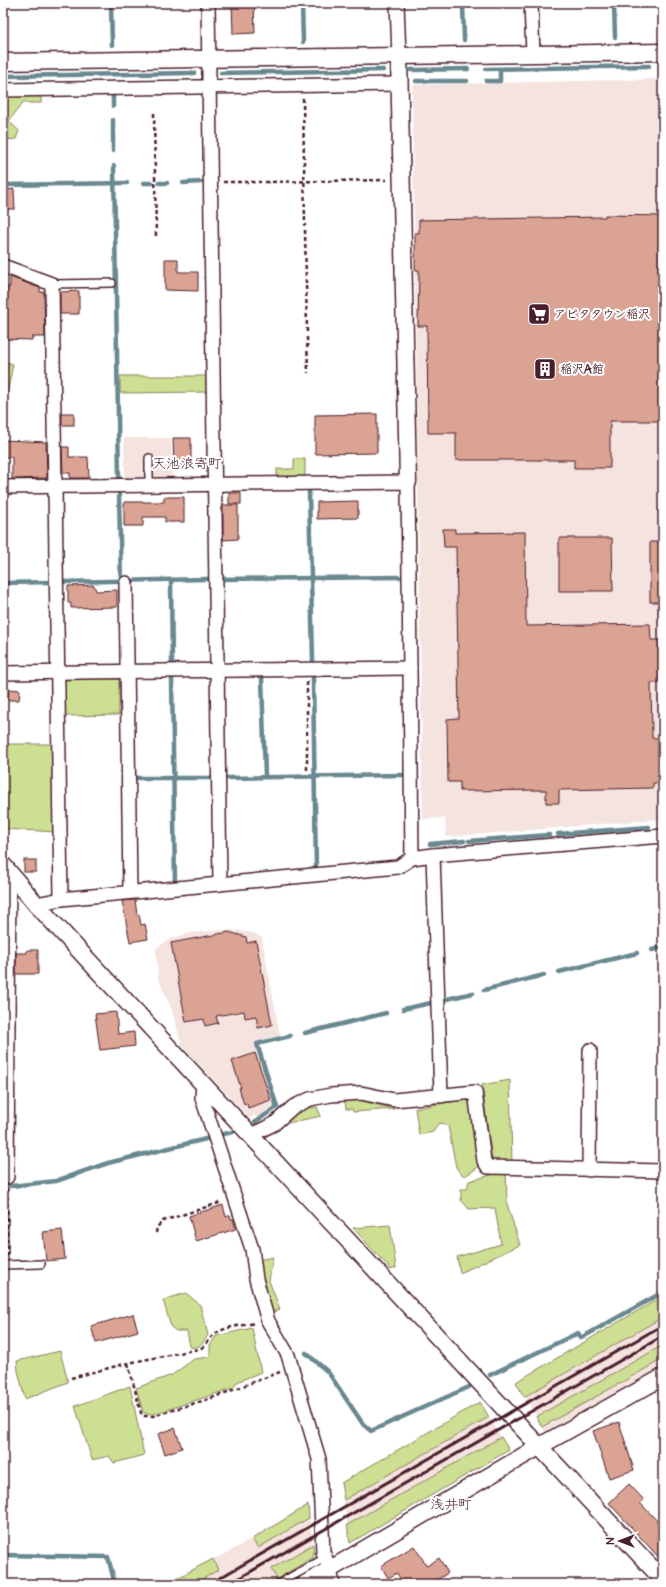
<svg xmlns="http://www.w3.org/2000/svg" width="666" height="1587" viewBox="0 0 666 1587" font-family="'Architects Daughter','Klee One',sans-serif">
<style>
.built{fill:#f4e3df}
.green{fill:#cddf93;stroke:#8c7f5f}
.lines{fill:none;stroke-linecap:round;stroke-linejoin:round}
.stream{stroke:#698890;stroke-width:4.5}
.building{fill:#dba394;stroke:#4a1f2b}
.service-casing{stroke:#4a1f2b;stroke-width:10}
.minor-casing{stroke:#4a1f2b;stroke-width:16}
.tertiary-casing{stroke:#4a1f2b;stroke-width:19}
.path{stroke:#4a1f2b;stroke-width:2.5;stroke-dasharray:4 3;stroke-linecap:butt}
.service{stroke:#fff;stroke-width:7}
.minor{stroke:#fff;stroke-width:13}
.tertiary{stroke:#fff;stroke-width:16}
.rail{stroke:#4a1f2b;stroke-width:3}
.labels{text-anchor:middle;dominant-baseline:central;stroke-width:4;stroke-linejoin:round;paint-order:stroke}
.poi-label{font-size:12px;font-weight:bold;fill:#4a1f2b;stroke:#fff;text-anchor:start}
.quarter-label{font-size:14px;fill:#4a1f2b;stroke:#fff}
</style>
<rect width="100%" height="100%" fill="#fff"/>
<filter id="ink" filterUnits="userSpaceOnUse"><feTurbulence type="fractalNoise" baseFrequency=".025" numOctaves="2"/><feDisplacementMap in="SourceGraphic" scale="8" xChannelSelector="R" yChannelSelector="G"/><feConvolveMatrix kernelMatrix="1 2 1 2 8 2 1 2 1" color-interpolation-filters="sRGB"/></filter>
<g filter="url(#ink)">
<g class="built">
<polygon points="663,79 663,819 446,837 445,818 423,819 412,85"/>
<polygon points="124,438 171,438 172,480 125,480"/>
<polygon points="224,930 241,931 254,933 262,938 280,1036 254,1042 275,1104 257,1118 254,1115 250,1119 182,1046 172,1010 158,978 156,948 171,939 190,933"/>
<polygon points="663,1296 663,1366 545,1432 516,1382"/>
<polygon points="480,1402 509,1450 350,1543 341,1483"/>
<polygon points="308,1505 314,1557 305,1574 287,1584 166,1584 205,1563 229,1552"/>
</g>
<g class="green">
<polygon points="41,93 41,103 27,103 24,101 9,121 19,131 16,139 3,140 3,94"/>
<polygon points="3,361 13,364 5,405 3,405"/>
<polygon points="120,376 207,376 207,392 120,393"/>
<polygon points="294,459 305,459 305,478 277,478 277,469 294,469"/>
<polygon points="67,679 119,679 119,715 63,716 63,685"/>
<polygon points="3,744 56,744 57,832 3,829"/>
<polygon points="510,1080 512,1164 496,1163 492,1160 482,1085"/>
<polygon points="468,1099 472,1103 479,1163 477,1168 465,1176 460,1173 456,1167 448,1126 443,1123 438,1124 433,1132 419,1135 415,1108"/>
<polygon points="358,1100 394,1109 353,1112 352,1109 346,1109 345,1101"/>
<polygon points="317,1107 321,1116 288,1123 287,1118 308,1108"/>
<polygon points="506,1171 507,1204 520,1245 460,1273 457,1257 501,1244 495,1208 469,1209 461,1200 461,1189 467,1189 469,1181"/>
<polygon points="390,1225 396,1268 391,1270 353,1228"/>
<polygon points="273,1257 269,1281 280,1309 269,1314 258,1260"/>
<path d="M 186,1293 L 200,1305 L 208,1335 C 204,1343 199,1349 190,1347 L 187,1331 L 176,1331 L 171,1327 L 163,1300 Z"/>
<polygon points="663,1296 663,1317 524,1397 516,1382"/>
<polygon points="252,1328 261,1372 237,1382 233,1388 154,1414 147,1414 143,1412 136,1388 172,1375 194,1359 210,1357 210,1346 216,1336"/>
<polygon points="663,1345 663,1359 542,1427 536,1417"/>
<polygon points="60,1351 68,1382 25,1399 18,1371 17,1361"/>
<polygon points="130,1386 144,1455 114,1463 109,1456 92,1460 75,1406"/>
<polygon points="480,1402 489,1417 344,1500 341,1483"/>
<polygon points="501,1437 509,1450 350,1543 347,1525"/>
<polygon points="308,1505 309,1518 258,1548 252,1539"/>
<polygon points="313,1544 314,1557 277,1579 271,1569"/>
<polygon points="213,1559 218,1570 194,1584 166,1584"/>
</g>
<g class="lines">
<g class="stream">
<polyline points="111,3 112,45"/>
<polyline points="302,3 303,42"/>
<polyline points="463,3 464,40"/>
<polyline points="614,3 615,37"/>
<polyline points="486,69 649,66"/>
<polyline points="411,70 468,69"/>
<polyline points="221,73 383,70"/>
<polyline points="3,76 194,73"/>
<polyline points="416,81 467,81"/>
<polyline points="486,81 500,81 500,69"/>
<polyline points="113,94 113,106"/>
<polyline points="113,120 113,151"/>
<polyline points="114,166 119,479"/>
<polyline points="143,183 152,183"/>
<polyline points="159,183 167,183"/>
<polyline points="183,183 201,182"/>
<polyline points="3,185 127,183"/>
<polyline points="309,492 313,661"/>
<polyline points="119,495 121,584"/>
<polyline points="223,579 399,577"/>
<polyline points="171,580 172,664"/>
<polyline points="62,582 207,579"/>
<polyline points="3,583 53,582"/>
<polyline points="262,677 265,777"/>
<polyline points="172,678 175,885"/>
<polyline points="313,678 316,870"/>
<polyline points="135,778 210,778"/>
<polyline points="227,778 402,775"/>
<polyline points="662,826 663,825"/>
<polyline points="558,834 649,827"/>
<polyline points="469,841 549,835"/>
<polyline points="430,844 464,841"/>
<polyline points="652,950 663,947"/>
<polyline points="559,972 637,953"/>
<polyline points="484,990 544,975"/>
<polyline points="447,999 473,993"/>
<polyline points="403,1009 431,1003"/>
<polyline points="305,1033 386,1013"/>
<polyline points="255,1122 277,1107 257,1044 290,1036"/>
<polyline points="219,1135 233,1132"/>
<polyline points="11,1186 56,1181 108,1163 210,1138"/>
<polyline points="3,1258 5,1186"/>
<polyline points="306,1353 328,1372 363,1424 371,1431 469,1387"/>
<polyline points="490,1375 578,1333 581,1338 663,1292"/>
<polyline points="3,1555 108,1557 115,1584"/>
</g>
</g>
<g class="building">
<polygon points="232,3 254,3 255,33 233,34"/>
<polygon points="14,189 15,209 3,209 3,190"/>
<polygon points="605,215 663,216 663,421 610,421 610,468 574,468 574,460 456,460 456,433 428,433 427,326 418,326 419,270 415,270 415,233 419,233 419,220 605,217"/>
<polygon points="165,259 178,259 178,272 198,272 198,291 165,290"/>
<polygon points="10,277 40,288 40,292 44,292 45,337 32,337 32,340 3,339 3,287 10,287"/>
<polygon points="79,291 79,314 60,314 60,292"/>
<rect x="62" y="413" width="12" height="12"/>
<polygon points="377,414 377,453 315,454 315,415"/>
<polygon points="173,438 191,438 191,466 174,466"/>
<polygon points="3,440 46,442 47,478 12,479 12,457 3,457"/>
<polygon points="62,447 69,447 69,457 88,457 89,478 70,478 70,473 63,473"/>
<rect x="229" y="493" width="12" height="11"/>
<polygon points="164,497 184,497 184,522 165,522 165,517 143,517 143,526 124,526 124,502 164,502"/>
<polygon points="358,501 358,518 317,519 317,502"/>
<polygon points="223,505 238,505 238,539 223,540"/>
<polygon points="443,529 455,529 455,533 525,532 526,626 650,624 651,640 663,640 663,683 651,683 652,738 663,738 663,783 653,783 653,788 559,790 559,803 546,803 546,790 460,791 460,782 448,782 447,719 459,718 456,547 444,547"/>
<polygon points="559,538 612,538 613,591 559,591"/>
<rect x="650" y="542" width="13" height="60"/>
<polygon points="94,585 96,591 117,590 117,607 71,608 71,603 68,603 68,586"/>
<polygon points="9,689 20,690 19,700 8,700"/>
<rect x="24" y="860" width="12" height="12"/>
<polygon points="135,900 137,915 139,914 141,925 145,924 148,939 130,942 122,901"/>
<polygon points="229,932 246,937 247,943 256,941 272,1025 258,1028 256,1016 245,1018 244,1011 216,1016 218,1023 205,1026 204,1019 186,1022 171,943"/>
<polygon points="27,950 38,950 38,974 16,974 16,953 27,953"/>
<polygon points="116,1012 118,1034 134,1032 135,1046 100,1050 95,1014"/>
<polygon points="255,1053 271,1100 248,1108 247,1103 244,1104 239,1088 241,1088 232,1061"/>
<polygon points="223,1205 226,1217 230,1215 231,1219 233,1219 236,1229 196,1241 189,1216"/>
<polygon points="62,1230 65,1259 46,1261 43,1232"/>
<polygon points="133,1314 138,1331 96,1343 91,1326"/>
<polygon points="619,1422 634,1470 609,1478 593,1431"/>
<polygon points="175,1428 182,1448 165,1454 158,1434"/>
<polygon points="629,1484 644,1500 640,1503 663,1527 663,1562 609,1503"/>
<polygon points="414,1546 427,1566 439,1558 448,1573 430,1584 403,1584 397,1573 388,1578 381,1566"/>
</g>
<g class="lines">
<g class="service-casing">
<g id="service">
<polyline points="52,284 112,283"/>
<polyline points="149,458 149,485"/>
<polyline points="3,1265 41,1264"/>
<polyline points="278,1584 325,1558"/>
</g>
</g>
<g class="minor-casing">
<g id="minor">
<polyline points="208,3 220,884"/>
<polyline points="397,3 399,56"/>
<polyline points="531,3 533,54"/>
<polyline points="3,90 400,84"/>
<polyline points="3,266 52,284 61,899"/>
<polyline points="3,487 408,482 412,858"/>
<polyline points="126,583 130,892"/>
<polyline points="3,673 410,668"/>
<polyline points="433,855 441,1096"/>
<polyline points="36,904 61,899 398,867 412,858 433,855 663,836"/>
<polyline points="203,1083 202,1098 252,1249 256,1279 268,1321 288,1355 319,1459 323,1552 330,1569 333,1584"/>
<polyline points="251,1135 274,1124 293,1107 310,1099 331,1095 361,1093 394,1100 475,1092 484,1161 488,1167 663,1171"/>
<polyline points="589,1170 590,1050"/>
<polyline points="7,1177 9,872"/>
</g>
</g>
<g class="tertiary-casing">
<g id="tertiary">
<polyline points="399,56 408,482"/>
<polyline points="3,62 663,52"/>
<polyline points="3,865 36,904 663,1580"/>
<polyline points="305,1584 540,1446 663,1377"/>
</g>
</g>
<g class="path">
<polyline points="303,98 305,226"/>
<polyline points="154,113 156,236"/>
<polyline points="223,182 261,182"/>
<polyline points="265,182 387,180"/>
<polyline points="305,230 307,332"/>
<polyline points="307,337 308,373"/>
<polyline points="307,682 307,772"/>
<polyline points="156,1233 157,1227 163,1221 222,1202"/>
<polyline points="7,1256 7,1189"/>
<polyline points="128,1363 141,1413 143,1416 153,1416 209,1399 280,1372"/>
<path d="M 71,1378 L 128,1363 L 199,1349 C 207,1346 208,1339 215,1334 C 225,1326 243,1326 255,1323"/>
</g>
<use href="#service" class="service"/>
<use href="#minor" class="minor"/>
<use href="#tertiary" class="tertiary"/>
<g class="rail">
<polyline points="209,1584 663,1325"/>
<polyline points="229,1584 663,1336"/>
</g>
</g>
</g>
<defs>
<g id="supermarket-square" transform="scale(1.15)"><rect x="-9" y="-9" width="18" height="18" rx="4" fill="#4a1f2b" stroke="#fff"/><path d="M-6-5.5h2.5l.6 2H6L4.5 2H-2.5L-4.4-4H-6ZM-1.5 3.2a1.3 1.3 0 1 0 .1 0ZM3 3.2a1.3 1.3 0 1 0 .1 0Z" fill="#fff"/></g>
<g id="building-square" transform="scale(1.15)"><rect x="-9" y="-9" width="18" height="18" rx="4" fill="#4a1f2b" stroke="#fff"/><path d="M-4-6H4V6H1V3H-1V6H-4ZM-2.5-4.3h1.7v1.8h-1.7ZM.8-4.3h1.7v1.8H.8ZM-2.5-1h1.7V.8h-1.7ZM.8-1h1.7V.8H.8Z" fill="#fff"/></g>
</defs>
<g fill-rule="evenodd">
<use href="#supermarket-square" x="539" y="314"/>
<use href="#building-square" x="545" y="369"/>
</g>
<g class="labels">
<g class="poi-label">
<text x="554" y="314">アピタタウン稲沢</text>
<text x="560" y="369">稲沢A館</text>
</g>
<g class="quarter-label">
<text x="187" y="464">天池浪寄町</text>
<text x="451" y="1505">浅井町</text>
</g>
</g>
<rect width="666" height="1587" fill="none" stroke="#fff" stroke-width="16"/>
<rect x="8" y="8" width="650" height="1571" fill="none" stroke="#4a1f2b" stroke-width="1.5" filter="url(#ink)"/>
<g transform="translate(620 1541) rotate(270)" stroke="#ffffff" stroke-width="3" paint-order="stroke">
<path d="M0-3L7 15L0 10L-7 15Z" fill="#4a1f2b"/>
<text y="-6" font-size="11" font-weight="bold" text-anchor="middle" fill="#4a1f2b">N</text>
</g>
</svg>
